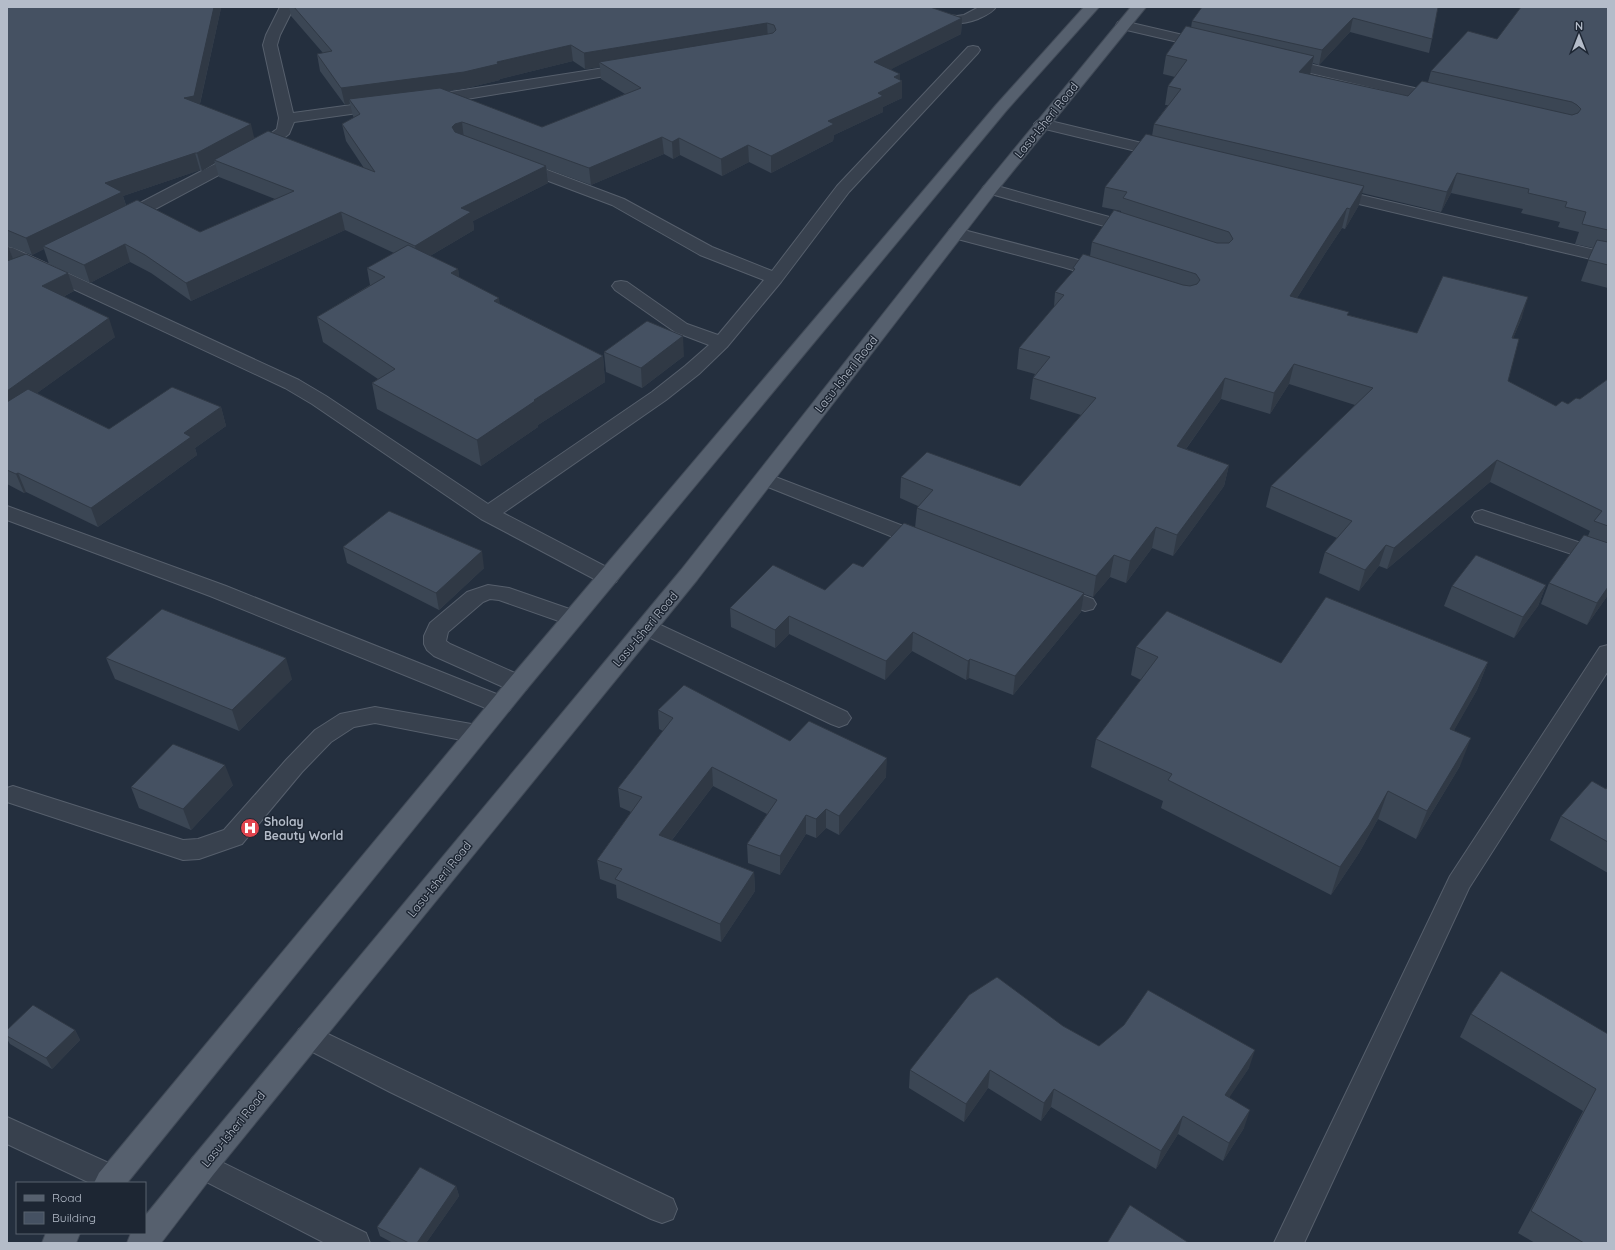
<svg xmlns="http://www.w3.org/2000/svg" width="1615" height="1250" viewBox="0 0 1615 1250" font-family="Quicksand,sans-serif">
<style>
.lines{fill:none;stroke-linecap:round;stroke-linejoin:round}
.minor-casing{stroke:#565f6c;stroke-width:2}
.major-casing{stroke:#414a57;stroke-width:2}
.minor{fill:#38414e;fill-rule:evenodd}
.major{fill:#56606e;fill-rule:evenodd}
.wall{fill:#3b4654;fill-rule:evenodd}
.shaded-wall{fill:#303945}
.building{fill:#455162;stroke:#303945}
.labels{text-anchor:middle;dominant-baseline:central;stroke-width:3;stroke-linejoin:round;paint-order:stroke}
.street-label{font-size:12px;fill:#b4bcc9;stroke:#1d2633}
.poi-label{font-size:12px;font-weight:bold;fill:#b4bcc9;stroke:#1d2633;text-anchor:start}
</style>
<rect width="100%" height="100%" fill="#242f3e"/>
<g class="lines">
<g class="minor-casing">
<g id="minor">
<polygon points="280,7 294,7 280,35 277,45 293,113 381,101 386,103 389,106 386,109 294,122 289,134 275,145 129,223 123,224 117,223 115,219 117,215 263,139 277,129 279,118 263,45 266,35"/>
<path d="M 895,7 L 915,7 L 937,14 L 957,16 L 964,15 L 979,7 L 996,7 C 992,13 984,16 978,19 C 950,30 924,19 897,10 Z"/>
<polygon points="1123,21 1213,42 1215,45 1213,48 1208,49 1118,28 1116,25 1118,22"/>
<polygon points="973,46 978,47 980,50 978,53 849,192 781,282 727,347 699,374 666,400 503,513 616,572 619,577 616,582 608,584 600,582 481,519 312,404 285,388 7,258 7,247 13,248 299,380 326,396 488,504 652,392 685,366 709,345 675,332 615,290 612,286 615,282 621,281 627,282 687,324 718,335 764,280 700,255 612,205 514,168 512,165 514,162 520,160 526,162 624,199 712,247 772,271 837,186 968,47"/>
<polygon points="1282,58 1441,94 1446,96 1449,99 1446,102 1441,104 1277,65 1275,62 1277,59"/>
<polygon points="630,64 635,65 637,68 635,71 431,105 426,103 423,100 426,97 431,95"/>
<polygon points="1042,119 1171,150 1173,153 1171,156 1165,158 1037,127 1034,124 1037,121"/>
<polygon points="990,184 1142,226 1144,230 1142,234 1136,235 984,192 982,189 984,186"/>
<polygon points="1331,188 1608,253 1608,263 1325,196 1323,193 1325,190"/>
<polygon points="956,228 1075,259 1109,270 1112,274 1109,278 1103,279 1063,267 950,237 948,233 950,229"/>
<polygon points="765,473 932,537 935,542 932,547 925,549 918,547 758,483 755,479 758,475"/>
<polygon points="7,506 226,586 509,699 513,705 509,711 501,713 493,711 210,596 7,520"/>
<polygon points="1482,510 1608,552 1608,566 1475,522 1472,517 1475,512"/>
<polygon points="488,585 509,588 581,613 584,618 581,623 573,626 499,600 490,599 483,602 448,632 446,641 450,644 526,678 529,684 526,690 518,692 510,690 434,656 427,650 424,644 424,636 430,623 467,592"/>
<polygon points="1054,585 1093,599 1096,604 1093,609 1085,611 1046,597 1043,592 1046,587"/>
<polygon points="646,619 654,622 847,712 851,718 847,724 839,727 831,724 638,632 635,627 638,622"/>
<polygon points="1608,645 1608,671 1469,888 1304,1243 1274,1243 1450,876 1600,647"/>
<polygon points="375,707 477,725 485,728 489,734 485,740 477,743 375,723 354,727 331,742 302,772 242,844 199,859 183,860 7,802 7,788 13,786 183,840 198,839 224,830 286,760 315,730 340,714"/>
<polygon points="309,1025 673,1199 677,1209 673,1219 662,1223 651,1219 390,1092 299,1045 295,1037 299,1029"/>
<polygon points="7,1117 122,1169 127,1179 125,1183 90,1183 7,1144"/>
<polygon points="203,1153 366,1233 370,1243 325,1243 193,1175 188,1166 193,1157"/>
</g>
</g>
<g class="major-casing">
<g id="major">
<polygon points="1084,7 1099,7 1006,111 526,690 127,1183 94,1183 99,1173 510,678 996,105"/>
<polygon points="1131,7 1146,7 996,192 697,580 213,1175 161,1243 127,1243 131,1233 145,1233 145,1216 193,1157 681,570 984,186"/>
<polygon points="46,1233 80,1233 76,1243 42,1243"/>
</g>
</g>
<use href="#minor" class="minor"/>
<use href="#major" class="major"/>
</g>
<g class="wall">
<path d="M 7,7 L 238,7 L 238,8 L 221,8 L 200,104 L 255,138 L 364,168 L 346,141 L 342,124 L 354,118 L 353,116 L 350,104 L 345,105 L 320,71 L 317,54 L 323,53 L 291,16 L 289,7 L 930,7 L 962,18 L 961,34 L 891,69 L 900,80 L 902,98 L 883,107 L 883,112 L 834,135 L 833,141 L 771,173 L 749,162 L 722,176 L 680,155 L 673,159 L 664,154 L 591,185 L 547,169 L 548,183 L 473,221 L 474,230 L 430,256 L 458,269 L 459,277 L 500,304 L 603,356 L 605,382 L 538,425 L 538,427 L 481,466 L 377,409 L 372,383 L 378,379 L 323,342 L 317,317 L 370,285 L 367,268 L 394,253 L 345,230 L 191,301 L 151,273 L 130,262 L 90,283 L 49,264 L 44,249 L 32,255 L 8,246 L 13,259 L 68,273 L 74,291 L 63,297 L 115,337 L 37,393 L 109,429 L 221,407 L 226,426 L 195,448 L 197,455 L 98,527 L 26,492 L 24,493 L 7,484 ZM 573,61 L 585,69 L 600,67 L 601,79 L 625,94 L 542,127 L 447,91 L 467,88 L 500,80 L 500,79 ZM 215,163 L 219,177 L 275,199 L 200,232 L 126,205 L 123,196 L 200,170 L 202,171 Z"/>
<polygon points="1438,7 1432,39 1429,53 1350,32 1319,65 1313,63 1310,75 1408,96 1428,82 1431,71 1497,39 1608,7 1608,288 1581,281 1593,248 1575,244 1579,232 1558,227 1560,222 1521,213 1523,209 1451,193 1441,212 1362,193 1359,205 1345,229 1342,228 1326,252 1297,298 1348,315 1417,333 1522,317 1513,338 1508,381 1556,406 1568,404 1580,399 1608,379 1608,595 1587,625 1541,604 1549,583 1588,536 1590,531 1490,482 1387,569 1379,566 1359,591 1319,573 1325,552 1337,538 1266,507 1271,486 1355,405 1289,384 1270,414 1221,399 1186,449 1229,465 1224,486 1173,556 1152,548 1126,583 1110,577 1093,597 1084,594 1081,612 1013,695 969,678 966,680 912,651 885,680 789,634 775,648 731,627 730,608 825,590 863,567 915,528 917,508 918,506 900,498 901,477 1020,486 1081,415 1030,399 1033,378 1035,374 1017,369 1019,348 1054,307 1055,292 1073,272 1073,268 1090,256 1092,242 1121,212 1121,211 1102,207 1105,187 1152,136 1154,124 1168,105 1165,105 1168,86 1175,77 1163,74 1166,55 1191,28 1192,21"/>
<polygon points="604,352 684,356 642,388 606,372"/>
<polygon points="343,547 484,568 439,610 347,563"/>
<polygon points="1546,585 1538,606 1514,638 1444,606 1452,586"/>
<polygon points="1136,647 1281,663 1488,662 1477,690 1454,730 1460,766 1416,839 1378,819 1359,853 1331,895 1161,808 1163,801 1091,767 1096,739 1141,680 1131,675"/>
<polygon points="106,658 292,679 239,731 115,679"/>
<polygon points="658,710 790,741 886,777 839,835 826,828 816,838 806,834 780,875 748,863 747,844 767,814 713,786 672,840 754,872 755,891 721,942 617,898 616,885 600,879 597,860 631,812 620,807 618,788 663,731 659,729"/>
<polygon points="233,785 191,830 139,808 131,787"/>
<polygon points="1608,786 1608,873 1550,840 1561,816 1606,789"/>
<polygon points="1471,1014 1608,1034 1608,1243 1535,1243 1518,1233 1583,1111 1460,1037"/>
<polygon points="1063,1026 1099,1046 1249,1068 1229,1097 1244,1128 1223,1161 1178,1134 1156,1169 1051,1107 1041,1121 988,1088 964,1122 909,1088 910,1070"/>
<polygon points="7,1030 75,1030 80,1040 52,1069 10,1044 7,1039"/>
<polygon points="456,1186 459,1196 426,1243 393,1243 380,1236 377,1227"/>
</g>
<g class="shaded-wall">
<polygon points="214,7 221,7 221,8 198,112 184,98"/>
<polygon points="962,18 961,34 874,78 874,62"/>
<polygon points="1353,18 1350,32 1319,65 1322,50"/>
<polygon points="767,23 768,40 599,62 600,67 585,69 584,53"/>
<polygon points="571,45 573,61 500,79 500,80 467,88 353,104 349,99 350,104 345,105 341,88 497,62"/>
<polygon points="1314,56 1310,75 1299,72"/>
<polygon points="900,74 900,82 902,81 902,98 883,107 883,112 834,135 833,141 771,173 771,156 828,121 878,93 894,77"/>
<polygon points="462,122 464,139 455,144 452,127 455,124"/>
<polygon points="251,124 255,141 214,160 215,163 202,171 197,153"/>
<polygon points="662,137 664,154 591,185 589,168"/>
<polygon points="679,138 680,155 673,159 672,142"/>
<polygon points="748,145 749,162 722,176 721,159"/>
<polygon points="195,153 200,170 123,196 127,209 43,246 44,249 32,255 26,238 105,183"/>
<polygon points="546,166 548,183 473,221 474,230 418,263 415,246 461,208"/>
<polygon points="1457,173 1451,193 1441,212 1447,192"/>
<polygon points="1364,186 1359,205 1345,229 1350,209"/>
<polygon points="1347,208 1342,228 1326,252 1285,317 1290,296 1331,232"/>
<polygon points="341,212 345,230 191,301 186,283"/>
<polygon points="125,244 130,262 90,283 84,265"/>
<polygon points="8,246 15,264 7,268 7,247"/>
<polygon points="458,269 462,294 451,273"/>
<polygon points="68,273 74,291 49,304 42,286"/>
<polygon points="1528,297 1522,317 1505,358 1512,338"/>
<polygon points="499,298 503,323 494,301"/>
<polygon points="109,318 115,337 8,414 7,411 7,391"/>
<polygon points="683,336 684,356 642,388 641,368"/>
<polygon points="603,356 605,382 538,425 538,427 481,466 477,440 534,400"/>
<polygon points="1294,364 1289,384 1270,414 1274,393"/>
<polygon points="1225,378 1221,399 1173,467 1177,446"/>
<polygon points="221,407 226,426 195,448 197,455 98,527 91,508 184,433"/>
<polygon points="1497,460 1490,482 1387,569 1394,548"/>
<polygon points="1229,465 1224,486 1173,556 1177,535"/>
<polygon points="18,473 26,492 24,493 16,474"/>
<polygon points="1156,527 1152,548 1126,583 1130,561"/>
<polygon points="1386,545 1379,566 1359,591 1365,570"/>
<polygon points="482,551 484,568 439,610 436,593"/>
<polygon points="1114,555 1110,577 1093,597 1096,576"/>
<polygon points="1546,585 1538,606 1514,638 1523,617"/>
<polygon points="1608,587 1608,595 1587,625 1597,603"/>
<polygon points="1084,593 1081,612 1013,695 1015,676"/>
<polygon points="789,616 789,634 775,648 775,630"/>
<polygon points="913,632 912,651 885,680 886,661"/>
<polygon points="286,658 292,679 239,731 232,710"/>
<polygon points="970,659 969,678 966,680 968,661"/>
<polygon points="1488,662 1477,690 1439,757 1450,729"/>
<polygon points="1471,738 1460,766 1416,839 1427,811"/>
<polygon points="887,758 886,777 839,835 839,816"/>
<polygon points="225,765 233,785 191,830 183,809"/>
<polygon points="712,767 713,786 661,854 659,835"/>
<polygon points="1388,791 1378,819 1359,853 1331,895 1340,867"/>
<polygon points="826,809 826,828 816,838 816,819"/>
<polygon points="806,815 806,834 780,875 780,856"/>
<polygon points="754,872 755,891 721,942 720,924"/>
<polygon points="75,1030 80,1040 52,1069 46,1058"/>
<polygon points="1255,1050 1249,1068 1219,1113 1225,1095"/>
<polygon points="990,1070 988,1088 964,1122 966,1104"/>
<polygon points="1054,1089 1051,1107 1041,1121 1044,1103"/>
<polygon points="1250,1110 1244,1128 1223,1161 1229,1143"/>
<polygon points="1183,1116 1178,1134 1156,1169 1161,1151"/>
<polygon points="456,1186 459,1196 426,1243 417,1243"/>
</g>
<g class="building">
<polygon points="7,7 214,7 194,96 184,98 251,124 197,153 195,153 105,183 122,192 26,238 7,230"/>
<polygon points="294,7 930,7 962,18 874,62 900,74 894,77 902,81 878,93 883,96 828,121 834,124 771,156 748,145 721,159 679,138 672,142 662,137 589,168 468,124 462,122 455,124 452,127 455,132 546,166 461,208 471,212 415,246 341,212 186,283 145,255 125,244 84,265 43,246 137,200 200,232 294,191 214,160 268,131 375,172 342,124 360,114 349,99 440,88 542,127 641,88 599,62 768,34 773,33 776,30 774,25 767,23 584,53 571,45 497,62 498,64 464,72 341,88 317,54 332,51"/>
<polygon points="1202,7 1438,7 1432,39 1353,18 1322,50 1192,21"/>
<polygon points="1521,7 1608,7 1608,230 1582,224 1586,212 1565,207 1567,202 1528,193 1529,189 1457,173 1447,192 1154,124 1181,89 1168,86 1187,60 1166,55 1186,26 1314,56 1299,72 1408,96 1422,81 1572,115 1578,113 1581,109 1577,105 1572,102 1431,71 1468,31 1497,39"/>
<polygon points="1146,134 1364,186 1350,209 1347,208 1331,232 1290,296 1349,312 1347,315 1417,333 1443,276 1528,297 1512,338 1519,339 1508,381 1556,406 1562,401 1568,404 1576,398 1580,399 1608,379 1608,526 1594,521 1602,511 1497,460 1394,548 1386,545 1365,570 1325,552 1352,521 1271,486 1373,388 1294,364 1274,393 1225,378 1177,446 1229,465 1177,535 1156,527 1130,561 1114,555 1096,576 917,508 933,490 901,477 927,452 1020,486 1096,398 1033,378 1050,357 1019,348 1064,295 1055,292 1075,269 1073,268 1083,254 1183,285 1190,286 1197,284 1200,280 1196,274 1092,242 1114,210 1217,243 1229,243 1233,239 1229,232 1123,198 1127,192 1105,187"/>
<polygon points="1597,240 1608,242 1608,265 1588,260"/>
<polygon points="408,245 458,269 451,273 499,298 494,301 603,356 534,400 535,401 477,440 372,383 395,369 317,317 385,277 367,268"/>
<polygon points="26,254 68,273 42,286 109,318 7,391 7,261"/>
<polygon points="647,321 683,336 641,368 604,352"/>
<polygon points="172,387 221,407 184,433 191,437 91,508 18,473 16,474 7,470 7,402 28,389 109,429"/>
<polygon points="389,511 482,551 436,593 343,547"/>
<polygon points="904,523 1084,593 1015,676 970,659 968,661 913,632 886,661 789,616 775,630 730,608 773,565 825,590 853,563 863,567"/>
<polygon points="1584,535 1608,543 1608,587 1597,603 1549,583"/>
<polygon points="1476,555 1546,585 1523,617 1452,586"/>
<polygon points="1326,597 1488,662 1450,729 1471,738 1427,811 1388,791 1369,825 1340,867 1168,780 1172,774 1096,739 1158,657 1136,647 1167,611 1281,663"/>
<polygon points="162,609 286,658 232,710 106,658"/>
<polygon points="684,685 790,741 809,721 887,758 839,816 826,809 816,819 806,815 780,856 747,844 777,800 712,767 659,835 754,872 720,924 615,879 622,869 597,860 642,797 618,788 673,718 658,710"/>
<polygon points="173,744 225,765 183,809 131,787"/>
<polygon points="1592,781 1606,789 1608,786 1608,842 1561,816"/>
<polygon points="1501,971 1608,1034 1608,1243 1584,1243 1531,1211 1596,1089 1471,1014"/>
<polygon points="997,977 1063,1026 1099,1046 1124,1025 1148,990 1255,1050 1225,1095 1250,1110 1229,1143 1183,1116 1161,1151 1054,1089 1044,1103 990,1070 966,1104 910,1070 969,995"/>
<polygon points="33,1005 75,1030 46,1058 7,1036 7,1030"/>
<polygon points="420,1167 456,1186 417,1243 409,1243 377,1227"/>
<polygon points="1130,1205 1189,1243 1107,1243"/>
</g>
<defs>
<g id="hospital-disc" transform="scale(1)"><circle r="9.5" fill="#e0444e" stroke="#1d2633"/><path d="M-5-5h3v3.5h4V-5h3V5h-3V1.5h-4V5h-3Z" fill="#fff"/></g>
</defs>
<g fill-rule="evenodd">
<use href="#hospital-disc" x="250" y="828"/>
</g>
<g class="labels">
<g class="street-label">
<text transform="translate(1046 120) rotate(-51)">Lasu-Isheri Road</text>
<text transform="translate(846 374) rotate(-52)">Lasu-Isheri Road</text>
<text transform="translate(645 629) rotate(-50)">Lasu-Isheri Road</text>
<text transform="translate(439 879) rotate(-51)">Lasu-Isheri Road</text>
<text transform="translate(233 1129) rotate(-51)">Lasu-Isheri Road</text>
</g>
<g class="poi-label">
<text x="264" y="821">Sholay<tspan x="264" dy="14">Beauty World</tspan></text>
</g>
</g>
<rect width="1615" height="1250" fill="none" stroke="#b4bcc9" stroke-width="16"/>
<rect x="16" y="1182" width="130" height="52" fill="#1d2633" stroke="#59626f"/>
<rect x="24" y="1195" width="20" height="6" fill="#56606e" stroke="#59626f"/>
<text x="52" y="1202" font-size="12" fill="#b4bcc9">Road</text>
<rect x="24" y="1212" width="20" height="12" fill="#455162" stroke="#59626f"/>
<text x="52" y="1222" font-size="12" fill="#b4bcc9">Building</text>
<g transform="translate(1579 36)" stroke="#1d2633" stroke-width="3" paint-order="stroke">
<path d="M0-3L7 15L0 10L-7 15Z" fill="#b4bcc9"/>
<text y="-6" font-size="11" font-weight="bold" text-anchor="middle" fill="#b4bcc9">N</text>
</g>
</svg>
